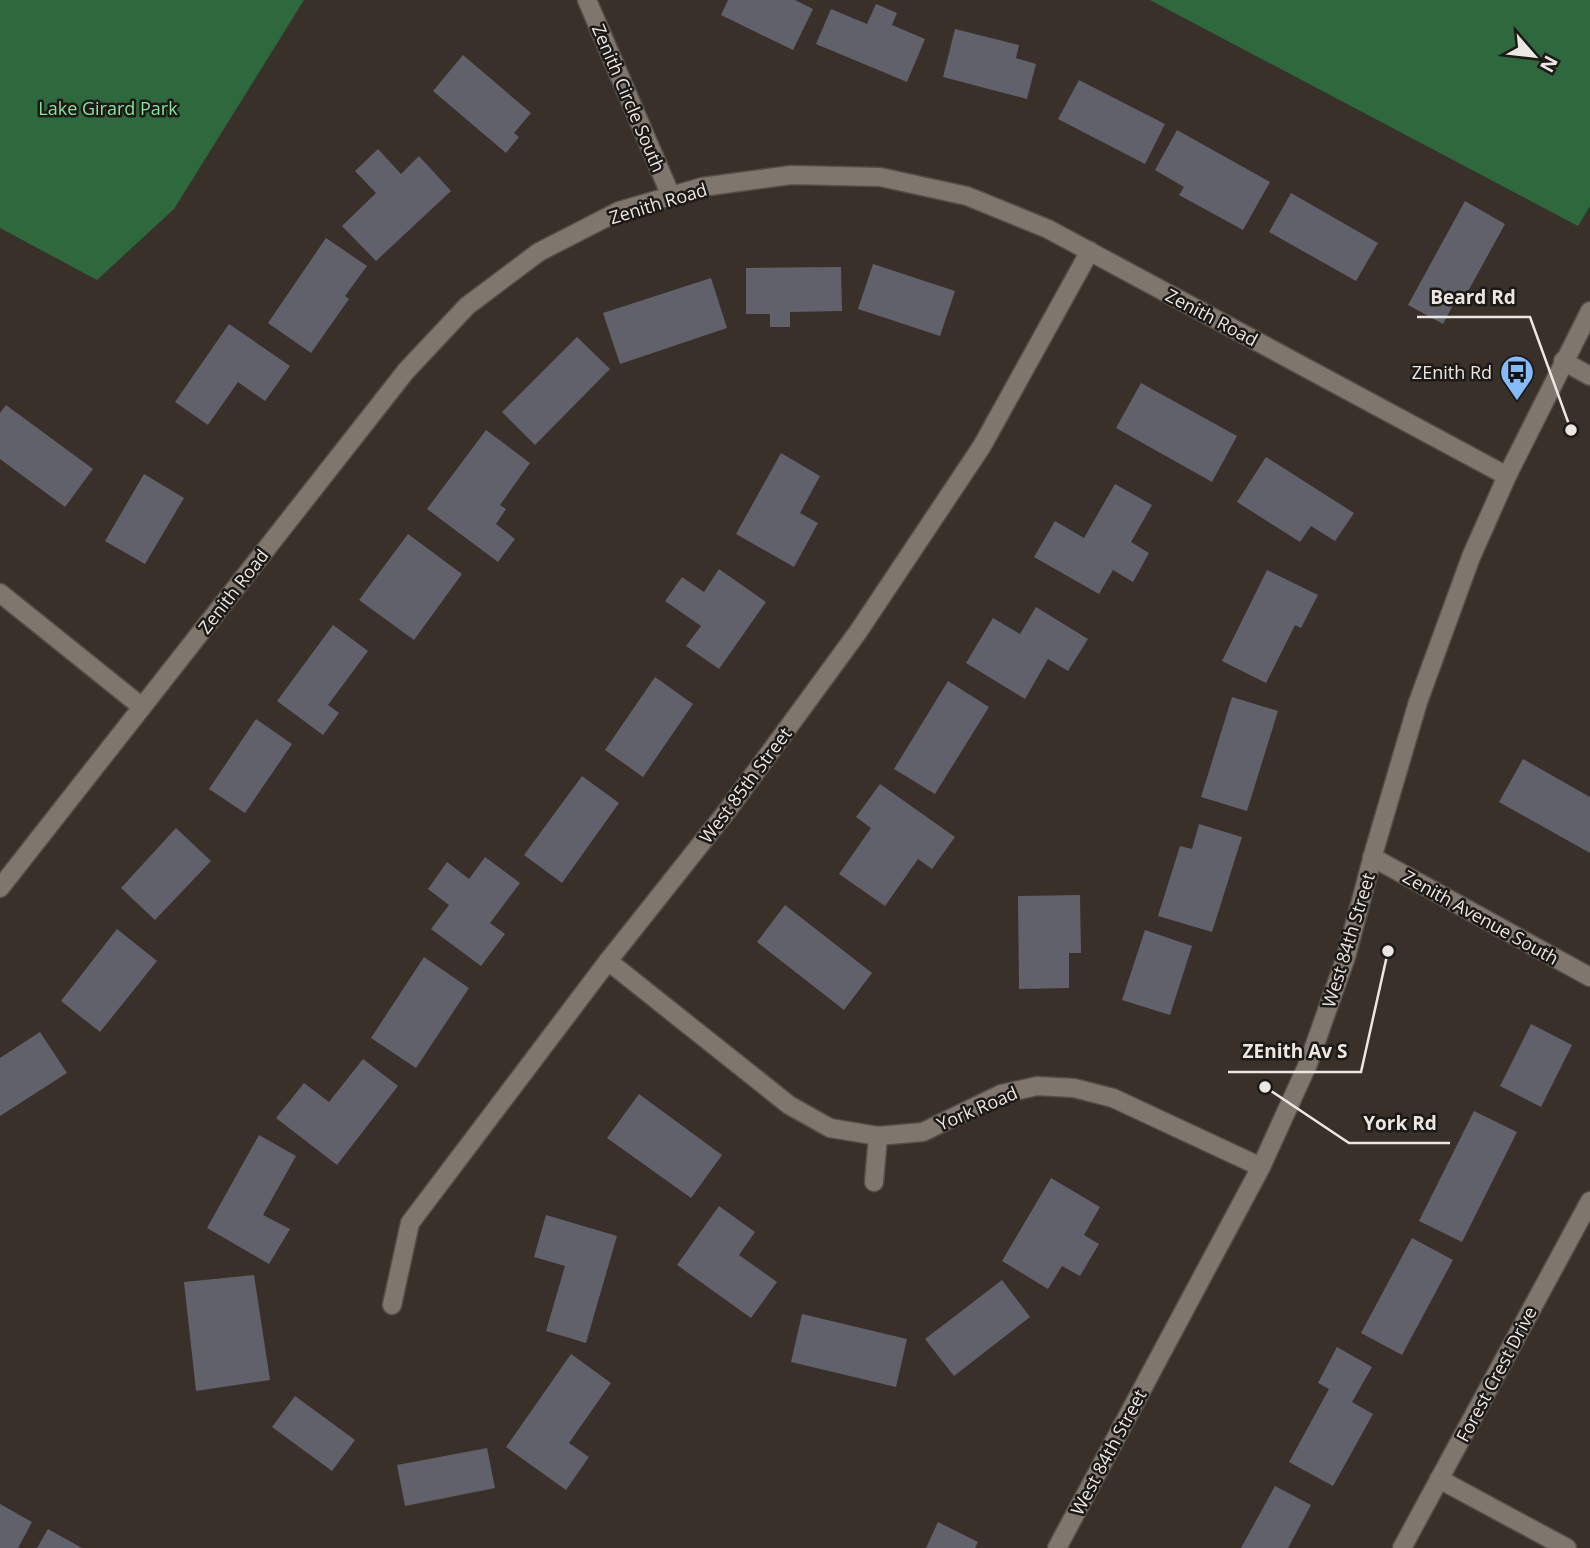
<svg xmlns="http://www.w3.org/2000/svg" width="1590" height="1548" viewBox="0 0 1590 1548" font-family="'Open Sans',sans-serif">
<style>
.green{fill:#2e693e}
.building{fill:#61616b}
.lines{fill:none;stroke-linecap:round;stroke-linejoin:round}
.minor-casing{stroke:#544e48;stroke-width:21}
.tertiary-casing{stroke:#544e48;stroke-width:21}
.minor{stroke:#7f766e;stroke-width:18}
.tertiary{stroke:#7f766e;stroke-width:18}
.labels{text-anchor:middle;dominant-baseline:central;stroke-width:5;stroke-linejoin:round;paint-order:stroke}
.street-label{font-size:18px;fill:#ece7e3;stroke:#1c1916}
.park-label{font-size:18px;fill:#85e69d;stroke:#1c1916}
.poi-label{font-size:18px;fill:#ece7e3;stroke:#1c1916;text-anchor:end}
.leader{fill:none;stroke:#ece7e3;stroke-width:2.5}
.callout-dot{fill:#ece7e3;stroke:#1c1916;stroke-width:2.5}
.callout-label{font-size:19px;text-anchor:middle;font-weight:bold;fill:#ece7e3;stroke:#1c1916;stroke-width:5;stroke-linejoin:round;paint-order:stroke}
</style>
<rect width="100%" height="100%" fill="#383029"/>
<g class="green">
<polygon points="0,0 304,0 174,209 97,280 0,228"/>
<polygon points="1150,0 1590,0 1590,206 1578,226"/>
</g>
<g class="building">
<polygon points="728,0 795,0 813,9 793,50 721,15"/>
<polygon points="876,4 897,13 892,25 925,39 907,82 816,44 831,9 867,24"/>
<polygon points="955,29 1019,45 1016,58 1036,64 1027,99 943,77"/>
<polygon points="463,55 531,113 514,133 519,137 506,153 433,91"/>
<polygon points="1079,80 1165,124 1145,164 1058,119"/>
<polygon points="1177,130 1270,182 1243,230 1179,195 1184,187 1155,170"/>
<polygon points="378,149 401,174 419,156 451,191 376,261 342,226 376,193 355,171"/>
<polygon points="1291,193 1378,243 1356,281 1269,232"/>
<polygon points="1465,201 1505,224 1466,295 1460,292 1443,324 1408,305"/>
<polygon points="326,238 367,266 345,296 349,299 311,353 268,323"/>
<polygon points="873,264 955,291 940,336 858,309"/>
<polygon points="841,267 842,311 790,312 790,327 770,327 770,314 746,314 746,268"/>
<polygon points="711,278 727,328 620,364 603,313"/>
<polygon points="229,324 290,366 265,401 238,382 208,425 175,402"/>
<polygon points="577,337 610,369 535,445 502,412"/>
<polygon points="1141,383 1237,436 1212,482 1116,428"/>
<polygon points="6,405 93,469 65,507 0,459 0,413"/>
<polygon points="486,430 530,463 500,505 506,509 496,524 515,539 498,562 427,509"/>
<polygon points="781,453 820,476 800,513 818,523 794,567 736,534"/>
<polygon points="1266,457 1354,513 1335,541 1311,526 1300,542 1237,502"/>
<polygon points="144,474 184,498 145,564 105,541"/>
<polygon points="1115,484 1152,505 1131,542 1149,553 1133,582 1113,570 1099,594 1034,557 1055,521 1084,538"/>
<polygon points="408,534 462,574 414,640 359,600"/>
<polygon points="719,569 766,602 719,669 686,646 701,626 665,601 682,577 704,592"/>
<polygon points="1267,570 1318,595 1301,628 1295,625 1266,683 1222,661"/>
<polygon points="1036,607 1088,639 1068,671 1048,659 1025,699 966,663 993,618 1020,634"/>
<polygon points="333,625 368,651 328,705 339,713 323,735 277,701"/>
<polygon points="655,677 693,704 643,777 605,750"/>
<polygon points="948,681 989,707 935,794 894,769"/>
<polygon points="1232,697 1278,711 1247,811 1201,797"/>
<polygon points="256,719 292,744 245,813 209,789"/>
<polygon points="1523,759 1590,797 1590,853 1499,802"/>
<polygon points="582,776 619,803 562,883 524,855"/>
<polygon points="880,784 955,837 932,869 918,859 885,906 839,874 871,828 856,817"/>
<polygon points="1199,824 1242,837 1212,932 1158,916 1180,846 1192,849"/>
<polygon points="176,828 211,861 155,920 121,888"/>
<polygon points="485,857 520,883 490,923 505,934 481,966 431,929 449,905 428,889 447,862 469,879"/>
<polygon points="1080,895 1081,953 1069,953 1069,988 1019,989 1018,896"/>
<polygon points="785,905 872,973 844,1010 757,942"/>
<polygon points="117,929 157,961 100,1032 61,1001"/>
<polygon points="1145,930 1192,946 1170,1015 1122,1000"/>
<polygon points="424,957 469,988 416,1068 371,1038"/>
<polygon points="1531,1024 1572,1045 1541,1107 1500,1086"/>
<polygon points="40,1032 67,1073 0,1116 0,1058"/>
<polygon points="363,1059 398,1086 337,1165 276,1118 304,1083 329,1102"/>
<polygon points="639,1094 722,1155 691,1198 607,1138"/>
<polygon points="1474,1111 1517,1132 1462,1242 1419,1221"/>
<polygon points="259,1135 296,1156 263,1215 290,1229 269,1264 207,1228"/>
<polygon points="1051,1178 1100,1207 1084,1235 1099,1244 1080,1276 1062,1266 1048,1289 1002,1261"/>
<polygon points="719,1206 755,1232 739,1255 777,1282 751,1318 677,1265"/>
<polygon points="546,1215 617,1236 586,1343 546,1331 565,1266 534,1257"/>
<polygon points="1412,1238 1453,1260 1402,1355 1361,1333"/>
<polygon points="254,1275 270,1380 196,1391 184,1282"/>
<polygon points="1002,1280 1030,1317 954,1376 925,1339"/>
<polygon points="802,1314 907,1339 896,1387 791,1362"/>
<polygon points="1337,1347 1372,1367 1352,1402 1373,1414 1333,1486 1289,1462 1329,1389 1318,1383"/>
<polygon points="571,1354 611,1383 569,1443 589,1457 566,1490 506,1447"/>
<polygon points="295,1396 355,1440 332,1471 272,1427"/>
<polygon points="487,1448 495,1488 405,1506 397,1465"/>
<polygon points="1275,1486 1311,1505 1288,1548 1241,1548"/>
<polygon points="0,1504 32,1522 18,1548 0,1548"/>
<polygon points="938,1522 978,1542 975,1548 926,1548"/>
<polygon points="48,1529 82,1548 37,1548"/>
</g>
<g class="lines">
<g class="minor-casing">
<g id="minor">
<polyline points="587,0 671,196"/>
<polyline points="1563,361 1590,376"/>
<polyline points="0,593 142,707"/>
<polyline points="1372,857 1590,977"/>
<polyline points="0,888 406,371 467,306 539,252 619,211 702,187 791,175 880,177 967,196 1048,229 1507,476"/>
<polyline points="608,961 789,1105 830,1128 878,1136 923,1132 1001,1094 1037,1086 1074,1088 1113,1098 1261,1167"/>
<polyline points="874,1182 878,1136"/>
<polyline points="392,1305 410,1223 608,961 727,811 858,632 982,446 1090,251"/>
<polyline points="1439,1479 1567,1548"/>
<polyline points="1402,1548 1590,1201"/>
</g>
</g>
<g class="tertiary-casing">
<polyline id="tertiary" points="1057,1548 1261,1167 1308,1064 1346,957 1375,848 1418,702 1471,557 1507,476 1590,311"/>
</g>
<use href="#minor" class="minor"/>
<use href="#tertiary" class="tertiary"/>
</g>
<defs>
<g id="bus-pin" transform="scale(1.75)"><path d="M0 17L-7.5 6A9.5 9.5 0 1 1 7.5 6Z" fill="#84bcfb" stroke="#1c1916"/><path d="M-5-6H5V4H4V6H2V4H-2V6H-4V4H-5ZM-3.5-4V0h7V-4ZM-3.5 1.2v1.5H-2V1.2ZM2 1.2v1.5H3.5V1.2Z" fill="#111"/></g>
</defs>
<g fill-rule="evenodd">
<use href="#bus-pin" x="1517" y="372"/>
</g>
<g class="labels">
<g class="street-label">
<text transform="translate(629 98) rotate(67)">Zenith Circle South</text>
<text transform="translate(658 203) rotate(-17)">Zenith Road</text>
<text transform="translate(1212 317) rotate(28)">Zenith Road</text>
<text transform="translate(233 591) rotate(-52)">Zenith Road</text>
<text transform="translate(745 785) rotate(-53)">West 85th Street</text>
<text transform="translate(1481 917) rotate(29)">Zenith Avenue South</text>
<text transform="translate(1348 940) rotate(-73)">West 84th Street</text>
<text transform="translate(977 1108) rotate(-23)">York Road</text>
<text transform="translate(1496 1374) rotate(-62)">Forest Crest Drive</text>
<text transform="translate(1108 1452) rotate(-62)">West 84th Street</text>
</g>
<g class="park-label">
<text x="108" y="108">Lake Girard Park</text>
</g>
<g class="poi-label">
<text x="1492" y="372">ZEnith Rd</text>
</g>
</g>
<path class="leader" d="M1571 430L1530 317H1417M1388 951L1361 1072H1228M1265 1087L1349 1143H1450"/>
<g class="callout-dot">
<circle cx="1571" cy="430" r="7"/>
<circle cx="1388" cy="951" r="7"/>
<circle cx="1265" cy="1087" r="7"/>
</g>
<g class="callout-label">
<text x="1473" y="304">Beard Rd</text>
<text x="1295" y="1058">ZEnith Av S</text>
<text x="1400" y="1130">York Rd</text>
</g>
<g transform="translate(1534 56) rotate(118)" stroke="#1c1916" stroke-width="5" paint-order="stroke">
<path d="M0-5L12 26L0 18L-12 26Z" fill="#ece7e3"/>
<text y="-10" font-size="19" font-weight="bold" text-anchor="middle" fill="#ece7e3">N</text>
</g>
</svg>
